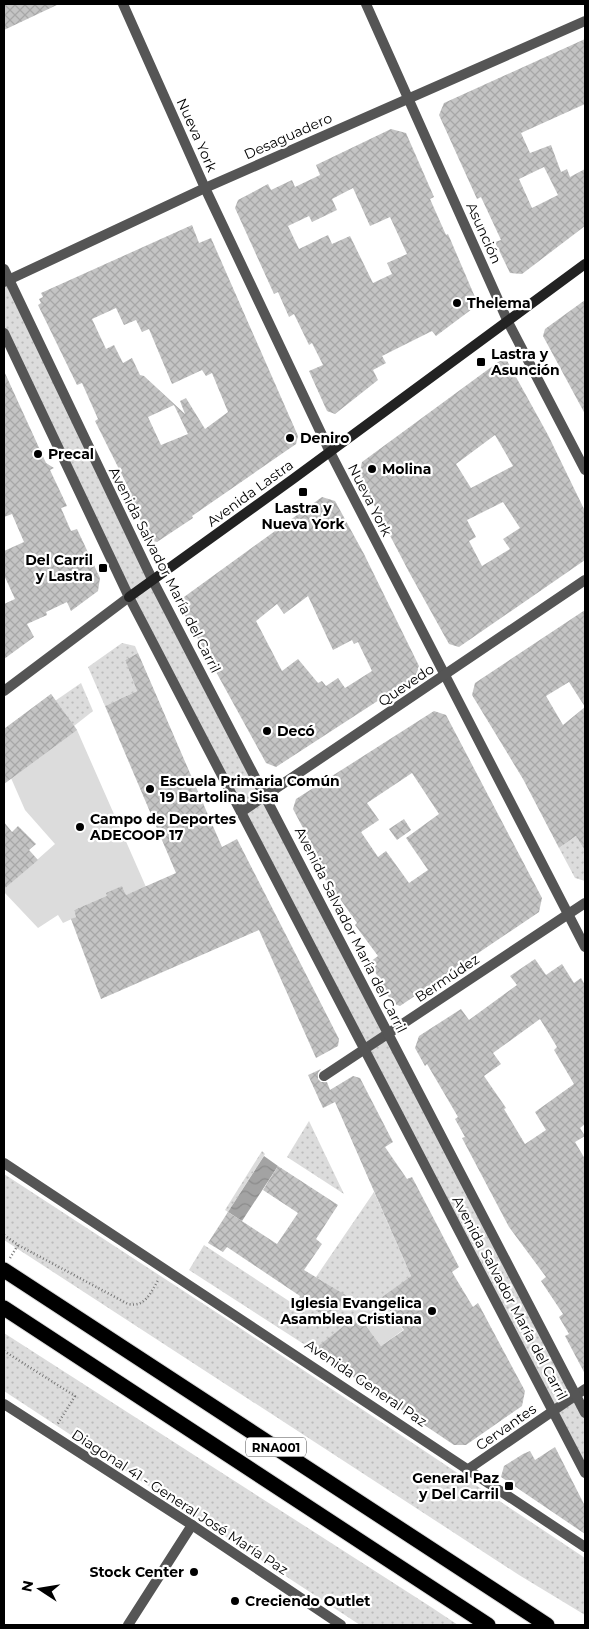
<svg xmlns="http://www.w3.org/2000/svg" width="589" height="1629" viewBox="0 0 589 1629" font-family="Montserrat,sans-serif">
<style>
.grass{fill:url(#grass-dots)}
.pitch{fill:#dcdcdc}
.water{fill:url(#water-waves)}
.building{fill:url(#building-cross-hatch);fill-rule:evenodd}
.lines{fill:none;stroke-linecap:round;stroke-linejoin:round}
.motorway-casing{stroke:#dbdbdb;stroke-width:17}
.path{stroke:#777;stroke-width:2.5;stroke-dasharray:1 2.5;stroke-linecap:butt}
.minor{stroke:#555;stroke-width:10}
.tertiary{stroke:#555;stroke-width:10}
.secondary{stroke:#222;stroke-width:10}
.motorway{stroke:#000;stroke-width:15}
.poi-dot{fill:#000;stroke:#fff;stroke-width:2}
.labels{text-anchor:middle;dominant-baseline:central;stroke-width:4.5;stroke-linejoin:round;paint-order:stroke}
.shield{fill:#fff;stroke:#4c4c4c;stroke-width:1}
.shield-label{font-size:12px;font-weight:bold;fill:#000}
.street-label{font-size:14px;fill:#000;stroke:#fff}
.poi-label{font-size:14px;font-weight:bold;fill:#000;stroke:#fff;text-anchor:start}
</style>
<defs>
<pattern id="grass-dots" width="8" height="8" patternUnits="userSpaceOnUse" patternTransform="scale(1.25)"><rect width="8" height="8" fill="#dcdcdc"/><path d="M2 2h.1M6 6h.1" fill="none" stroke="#bbb" stroke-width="1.8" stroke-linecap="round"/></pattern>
<pattern id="water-waves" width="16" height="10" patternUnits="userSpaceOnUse" patternTransform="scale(1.25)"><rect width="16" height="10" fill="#a3a3a3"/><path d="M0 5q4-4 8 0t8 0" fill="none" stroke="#8b8b8b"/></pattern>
<pattern id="building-cross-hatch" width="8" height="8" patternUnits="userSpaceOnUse" patternTransform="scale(1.25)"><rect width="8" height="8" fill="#c4c4c4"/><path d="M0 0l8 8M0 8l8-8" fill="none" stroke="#a7a7a7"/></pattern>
</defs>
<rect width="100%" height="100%" fill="#fff"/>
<g class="grass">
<polygon points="4,269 152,579 585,1413 585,1473 129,597 4,333"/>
<polygon points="122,643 135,646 138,653 125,660 137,691 105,706 88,667"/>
<polygon points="81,683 93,711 74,726 55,701"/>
<polygon points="576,836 585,851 585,881 575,878 559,848"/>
<polygon points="309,1121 344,1194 287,1157"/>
<polygon points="262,1151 265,1154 228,1212 225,1210"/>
<polygon points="4,1174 225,1318 585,1558 585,1615 519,1575 4,1240"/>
<polygon points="374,1192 411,1276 313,1350 189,1270 204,1245 295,1305 301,1308 304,1303 332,1320 346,1296 316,1277"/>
<polygon points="4,1333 431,1607 458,1625 360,1625 4,1391"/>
</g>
<g class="pitch">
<polygon points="51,694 77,730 146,887 126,895 122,886 110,903 91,903 74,910 76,917 63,923 58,915 38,928 4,892 4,889 55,844 25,810 4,762 4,729"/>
<polygon points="381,1298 403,1330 381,1346 358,1315"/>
</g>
<polygon class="water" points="264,1156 278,1166 242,1221 228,1212"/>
<g class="building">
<polygon points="4,4 59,4 4,30"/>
<path d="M 585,39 L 585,104 L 521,133 L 530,153 L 551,145 L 561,172 L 567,169 L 570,177 L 585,169 L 585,226 L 522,274 L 510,273 L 495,242 L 501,240 L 495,227 L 481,197 L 477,199 L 439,115 L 444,103 ZM 544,167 L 558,195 L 532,208 L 519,179 Z"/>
<path d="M 391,129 L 406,133 L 434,197 L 430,199 L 446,235 L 448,234 L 475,297 L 472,309 L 436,336 L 432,331 L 382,356 L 386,363 L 373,370 L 378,380 L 335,414 L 327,411 L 309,371 L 323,365 L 312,343 L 309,345 L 294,314 L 289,317 L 278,292 L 274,294 L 235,208 L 238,200 L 268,184 L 271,190 L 292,180 L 295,187 L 320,175 L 316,165 ZM 353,188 L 370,226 L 390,217 L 407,254 L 387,263 L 392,274 L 373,283 L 350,236 L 332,244 L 328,235 L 299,249 L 288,226 L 309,216 L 312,222 L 337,210 L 332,199 Z"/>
<path d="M 192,225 L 199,243 L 211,238 L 298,436 L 296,444 L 192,516 L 193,518 L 157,542 L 150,540 L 127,492 L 130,491 L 95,421 L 98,419 L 82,383 L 77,385 L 38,305 L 41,303 L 39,299 L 43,297 L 41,293 ZM 116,308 L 124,325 L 136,320 L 142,332 L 149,329 L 172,384 L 202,370 L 206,376 L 212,373 L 228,412 L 205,429 L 186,398 L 180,401 L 185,414 L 144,376 L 140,375 L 132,358 L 123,363 L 114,345 L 106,349 L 92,319 ZM 174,405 L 188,434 L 161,445 L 148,417 Z"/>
<polygon points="585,300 585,414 543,336 545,329"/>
<path d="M 505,357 L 548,435 L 585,511 L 585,560 L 459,647 L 449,644 L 409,572 L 359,476 L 362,462 ZM 495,435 L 513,466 L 471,488 L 456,464 ZM 503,502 L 520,528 L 503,539 L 510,549 L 482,566 L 469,541 L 476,537 L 467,520 Z"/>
<polygon points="4,371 46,463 54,468 50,470 67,506 61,508 71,531 77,529 100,578 98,591 71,611 67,602 46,612 47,615 27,624 34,637 4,659 4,604 15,599 4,575 4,551 24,542 12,514 4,517"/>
<path d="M 322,497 L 335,501 L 364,554 L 419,666 L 416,676 L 276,767 L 266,763 L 181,608 L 184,597 ZM 308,596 L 333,650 L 352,640 L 354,644 L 358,642 L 372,671 L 345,688 L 338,678 L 326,686 L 322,681 L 318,683 L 298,659 L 282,671 L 256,621 L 277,604 L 284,614 Z"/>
<polygon points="585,610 585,707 569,682 546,696 563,725 585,707 585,851 576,836 559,848 523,779 472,695 475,683"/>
<polygon points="138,653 222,847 237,839 339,1039 338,1046 316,1058 259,930 101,999 71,919 76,917 74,910 107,896 106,893 122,886 126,895 176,873 105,706 137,691 125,660"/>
<polygon points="51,694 77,730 4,784 4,729"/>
<path d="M 434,711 L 446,715 L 542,898 L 539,912 L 400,1006 L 392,1003 L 370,962 L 378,956 L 355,925 L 357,923 L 333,889 L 331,890 L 320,870 L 324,868 L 293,809 L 296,799 ZM 412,773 L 439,814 L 406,838 L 428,870 L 409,883 L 386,851 L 378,857 L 361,832 L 379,820 L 367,803 Z"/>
<polygon points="404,819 411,830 397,840 389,829"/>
<polygon points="4,822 12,832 18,826 36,844 29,850 38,860 4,889"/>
<path d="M 535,959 L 546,975 L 562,964 L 574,983 L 581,978 L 585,985 L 585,1124 L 580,1128 L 585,1136 L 575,1142 L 585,1159 L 585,1374 L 565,1336 L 569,1334 L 559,1317 L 563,1314 L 541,1281 L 546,1277 L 509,1227 L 462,1138 L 465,1137 L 455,1119 L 458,1117 L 427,1064 L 425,1066 L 415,1048 L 419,1036 L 461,1009 L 469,1020 L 517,985 L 510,976 ZM 540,1019 L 557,1047 L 554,1050 L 574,1084 L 535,1112 L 546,1130 L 525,1144 L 504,1109 L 506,1108 L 484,1076 L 501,1064 L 493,1053 Z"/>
<polygon points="321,1069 318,1073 318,1079 321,1082 327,1082 330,1090 353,1076 360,1078 393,1142 385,1147 407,1179 412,1177 459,1267 452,1272 473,1307 478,1303 525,1391 522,1406 466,1445 454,1445 313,1350 358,1315 381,1346 404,1330 381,1298 411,1276 335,1102 323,1108 308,1075"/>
<polygon points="278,1166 338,1205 316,1239 322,1244 304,1270 347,1296 332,1320 298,1300 300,1296 227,1247 223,1252 208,1243 228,1212 277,1244 298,1213 263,1190"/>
<polygon points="555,1447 585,1506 585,1534 501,1477 504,1466 523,1454 530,1451 535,1460"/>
</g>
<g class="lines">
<g class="motorway-casing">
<g id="motorway">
<polyline points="4,1270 547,1625"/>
<polyline points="4,1308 488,1625"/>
</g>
</g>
<g class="path">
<path d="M 4,1235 L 18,1245 L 128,1304 C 146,1308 151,1291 159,1279"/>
<polyline points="10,1258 18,1245"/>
<polyline points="4,1351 75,1396 57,1425"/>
</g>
<g class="minor">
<polyline points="123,4 205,188 330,452 585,947"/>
<polyline points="366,4 508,322 585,470"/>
<polyline points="4,282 205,188 585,21"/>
<polyline points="241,812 585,580"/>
<polyline points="324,1076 585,903"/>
<polyline points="467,1470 585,1389"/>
<polyline points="128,1625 192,1525"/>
</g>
<g class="tertiary">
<polyline points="4,269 152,579 585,1413"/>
<polyline points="4,333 129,597 585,1473"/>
<polyline points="4,691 129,597"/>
<polyline points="4,1163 585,1547"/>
<polyline points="4,1404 192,1525 341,1625"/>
</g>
<polyline class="secondary" points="129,597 293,479 585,264"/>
<use href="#motorway" class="motorway"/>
</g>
<g class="poi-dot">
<circle cx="457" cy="303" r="5"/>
<rect x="476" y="357" width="10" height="10" rx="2.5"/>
<circle cx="290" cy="438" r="5"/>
<circle cx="38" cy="454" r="5"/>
<circle cx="372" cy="469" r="5"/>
<rect x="298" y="487" width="10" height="10" rx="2.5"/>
<rect x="98" y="563" width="10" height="10" rx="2.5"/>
<circle cx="267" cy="731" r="5"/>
<circle cx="150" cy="789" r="5"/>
<circle cx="80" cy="827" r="5"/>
<circle cx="432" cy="1311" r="5"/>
<rect x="504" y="1481" width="10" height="10" rx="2.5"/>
<circle cx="194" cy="1572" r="5"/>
<circle cx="235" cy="1601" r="5"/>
</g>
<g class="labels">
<rect class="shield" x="246" y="1437.5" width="60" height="19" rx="4"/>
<g class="shield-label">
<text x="276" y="1447">RNA001</text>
</g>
<g class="street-label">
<text transform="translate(197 135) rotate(66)">Nueva York</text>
<text transform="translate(288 136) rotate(-24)">Desaguadero</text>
<text transform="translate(484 233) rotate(66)">Asunción</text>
<text transform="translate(250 493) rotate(-36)">Avenida Lastra</text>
<text transform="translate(370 500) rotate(63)">Nueva York</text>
<text transform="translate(165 570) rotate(63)">Avenida Salvador María del Carril</text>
<text transform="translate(406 685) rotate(-34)">Quevedo</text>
<text transform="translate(351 930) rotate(63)">Avenida Salvador María del Carril</text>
<text transform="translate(447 978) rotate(-34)">Bermúdez</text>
<text transform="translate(510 1298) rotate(62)">Avenida Salvador María del Carril</text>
<text transform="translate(366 1383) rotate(34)">Avenida General Paz</text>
<text transform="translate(506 1427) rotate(-35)">Cervantes</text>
<text transform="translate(180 1502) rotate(33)">Diagonal 41 - General José María Paz</text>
</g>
<g class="poi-label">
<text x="467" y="303">Thelema</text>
<text x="491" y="354">Lastra y<tspan x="491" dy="16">Asunción</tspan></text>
<text x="300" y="438">Deniro</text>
<text x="48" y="454">Precal</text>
<text x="382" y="469">Molina</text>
<text x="303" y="508" text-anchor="middle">Lastra y<tspan x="303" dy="16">Nueva York</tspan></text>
<text x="93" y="560" text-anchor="end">Del Carril<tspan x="93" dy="16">y Lastra</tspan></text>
<text x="277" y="731">Decó</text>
<text x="160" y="781">Escuela Primaria Común<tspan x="160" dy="16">19 Bartolina Sisa</tspan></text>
<text x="90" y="819">Campo de Deportes<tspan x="90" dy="16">ADECOOP 17</tspan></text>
<text x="422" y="1303" text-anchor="end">Iglesia Evangelica<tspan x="422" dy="16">Asamblea Cristiana</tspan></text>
<text x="499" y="1478" text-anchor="end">General Paz<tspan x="499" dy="16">y Del Carril</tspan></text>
<text x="184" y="1572" text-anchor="end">Stock Center</text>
<text x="245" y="1601">Creciendo Outlet</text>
</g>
</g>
<rect width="589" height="1629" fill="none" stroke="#000000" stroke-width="10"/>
<g transform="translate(40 1589) rotate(282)" stroke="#ffffff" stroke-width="4" paint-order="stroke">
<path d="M0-4L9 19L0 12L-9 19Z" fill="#000000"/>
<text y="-8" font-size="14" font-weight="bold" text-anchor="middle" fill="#000000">N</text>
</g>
</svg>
